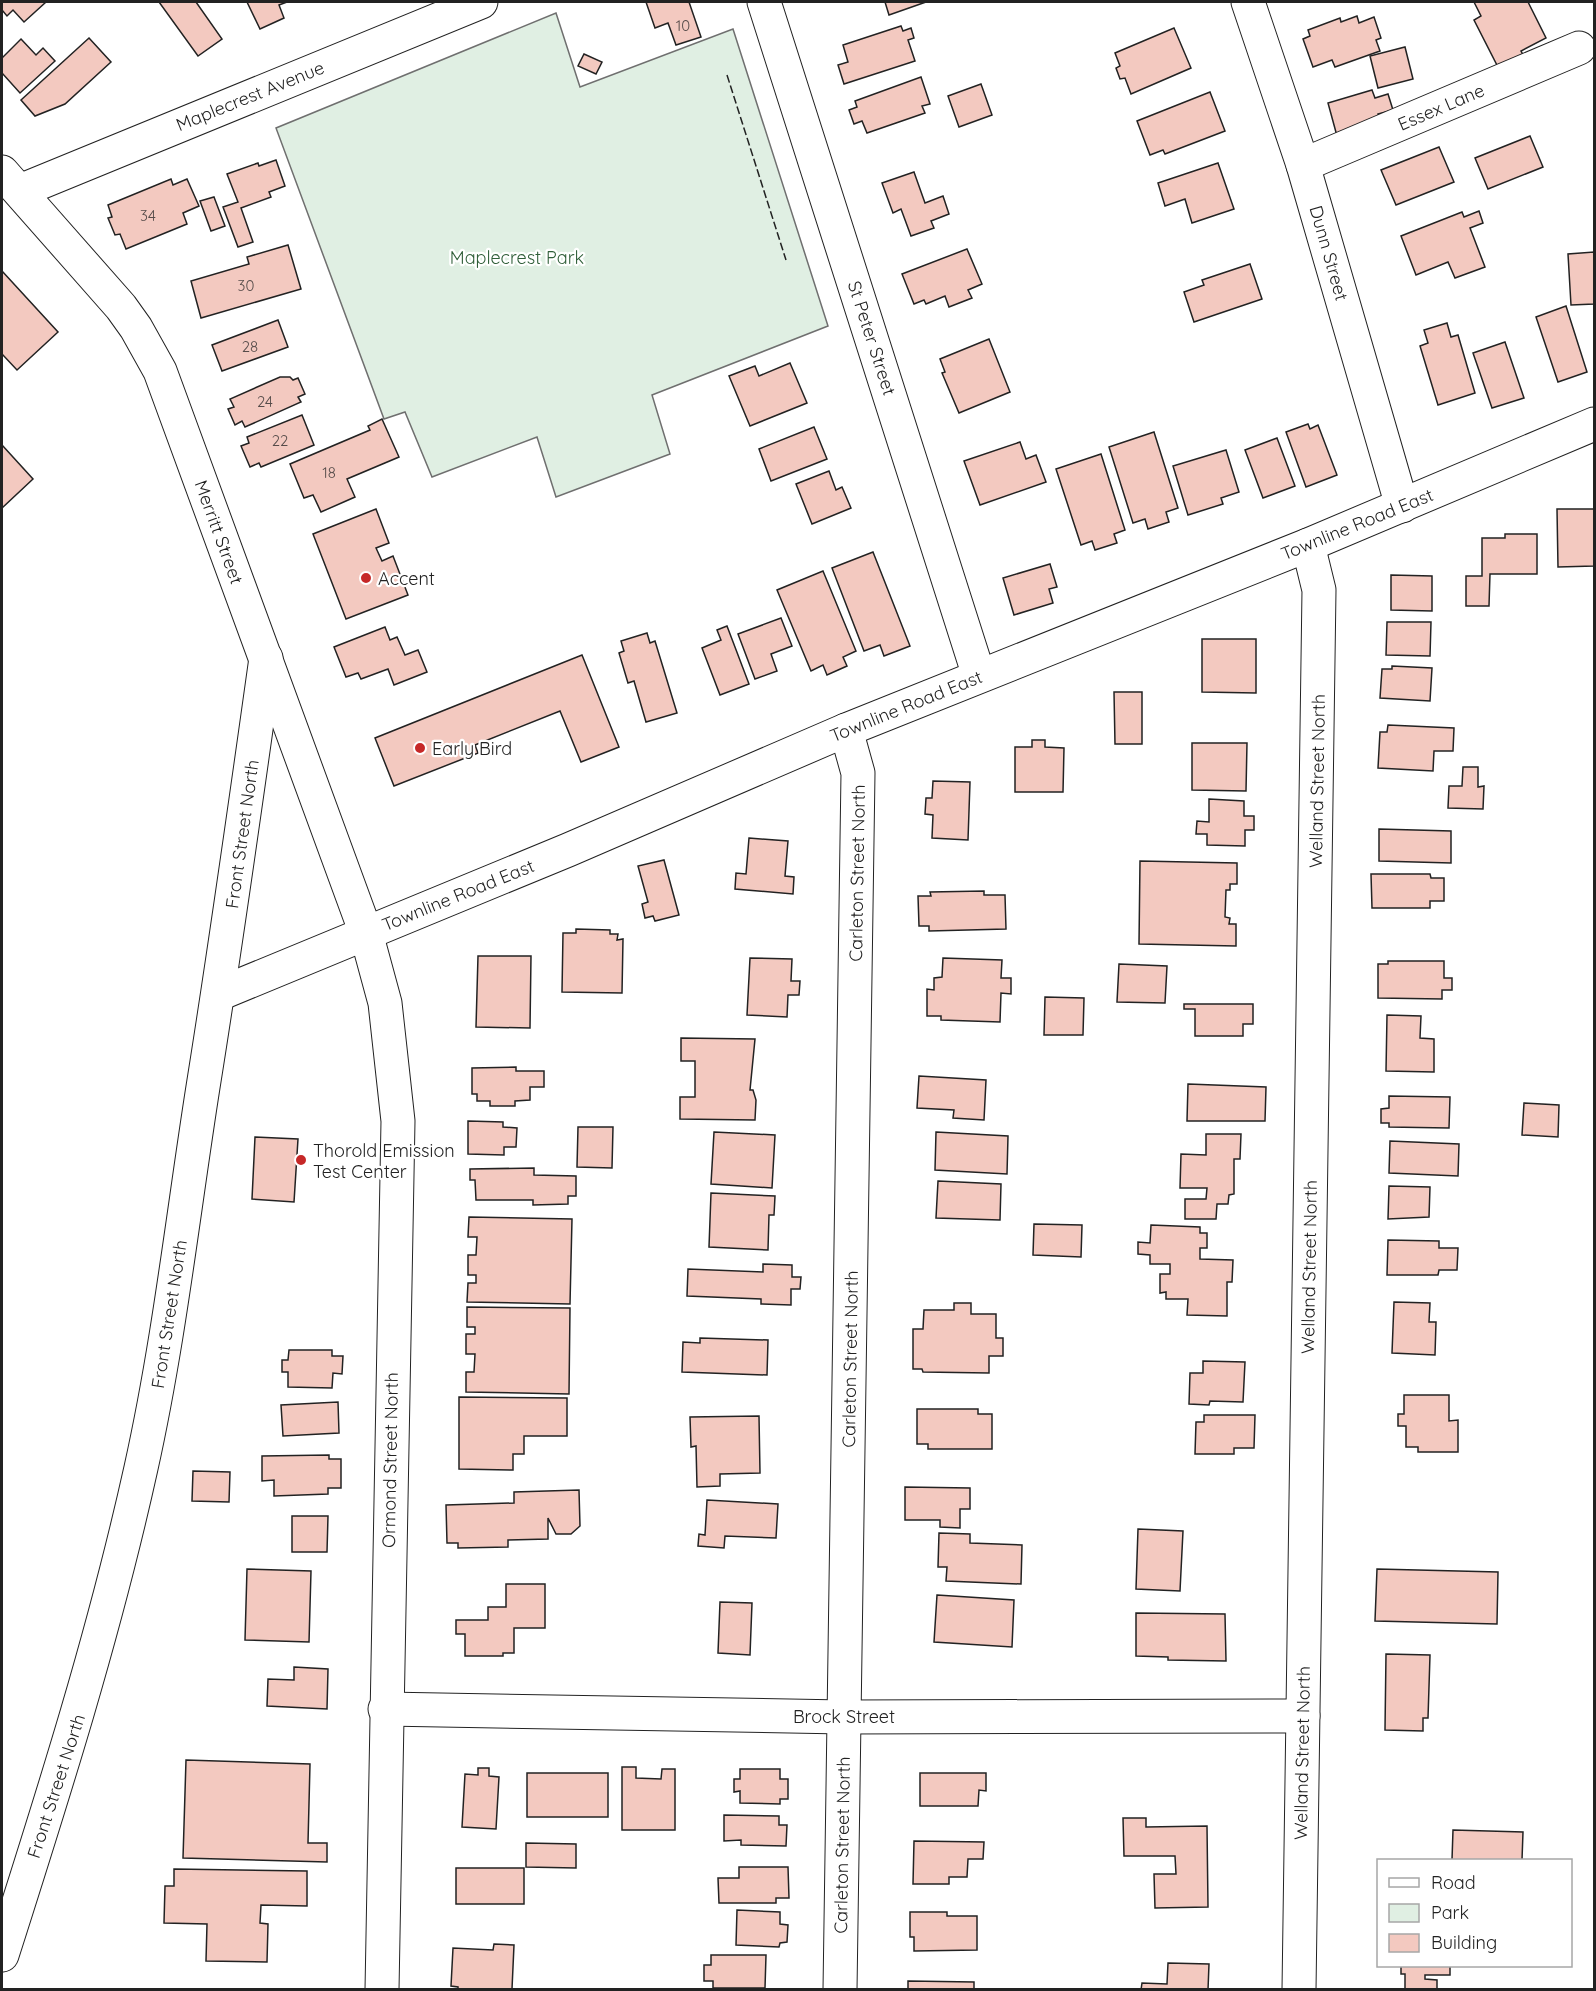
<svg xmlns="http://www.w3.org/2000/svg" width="1596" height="1991" viewBox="0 0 1596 1991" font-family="Quicksand,sans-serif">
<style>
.green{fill:#e0efe3;stroke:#6f6f6f;stroke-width:1.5}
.building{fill:#f3c9c0;stroke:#222;stroke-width:1.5}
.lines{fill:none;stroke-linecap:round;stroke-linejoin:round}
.minor-casing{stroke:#222;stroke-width:35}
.major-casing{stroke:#222;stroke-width:35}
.minor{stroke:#fff;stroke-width:33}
.major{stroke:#fff;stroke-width:33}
.fence{stroke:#222;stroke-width:1.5;stroke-dasharray:8 3;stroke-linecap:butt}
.poi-dot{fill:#c62828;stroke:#fff;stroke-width:2}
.labels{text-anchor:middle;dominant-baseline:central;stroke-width:4.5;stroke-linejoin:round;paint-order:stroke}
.number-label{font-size:15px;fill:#564c4a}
.street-label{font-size:18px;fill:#222;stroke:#fff}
.park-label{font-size:18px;fill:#2f5e38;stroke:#fff}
.poi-label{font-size:18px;fill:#222;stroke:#fff;text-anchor:start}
</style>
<rect width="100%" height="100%" fill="#fff"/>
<polygon class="green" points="556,13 580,87 733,29 828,326 652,395 670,454 556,497 537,437 432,477 405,412 384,419 276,128"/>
<g class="building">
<polygon points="2,2 46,2 24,22 13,10 7,16 2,10"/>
<polygon points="159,2 196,2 222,39 198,56"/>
<polygon points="247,2 287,2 279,5 284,18 260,29"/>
<polygon points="646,2 689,2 701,37 676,45 668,23 655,28"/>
<polygon points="885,2 926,2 889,15"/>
<polygon points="1474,2 1528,2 1546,38 1521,51 1526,60 1501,73 1474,20 1481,16"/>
<polygon points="1357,16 1359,23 1374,17 1381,38 1376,40 1380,51 1335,67 1332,60 1313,67 1303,39 1310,36 1308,30 1340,18 1341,22"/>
<polygon points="901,26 903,31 911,28 914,38 908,40 915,61 844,84 838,65 848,62 843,45"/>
<polygon points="1174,28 1191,68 1131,94 1125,78 1120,79 1116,68 1120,66 1115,53"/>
<polygon points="89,38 111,62 65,104 35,116 21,100"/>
<polygon points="21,39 36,55 43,48 55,61 20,93 2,73 2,58"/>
<polygon points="1405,47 1413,79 1378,88 1370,56"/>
<polygon points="584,54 602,62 596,74 578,66"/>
<polygon points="921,77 930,104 922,106 925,113 867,133 862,121 854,124 849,110 857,107 855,101"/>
<polygon points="981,84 992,115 959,127 948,96"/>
<polygon points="1372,90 1375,98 1388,94 1393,110 1378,114 1381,123 1337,136 1328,103"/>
<polygon points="1210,92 1225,131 1165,154 1163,150 1150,155 1137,121"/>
<polygon points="1530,136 1543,167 1488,189 1475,158"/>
<polygon points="1439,147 1454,182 1396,205 1381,170"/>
<polygon points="276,160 285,186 269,192 271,197 241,208 253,242 238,247 223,207 238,202 227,174 258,163 259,166"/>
<polygon points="1218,163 1234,209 1192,223 1185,199 1165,206 1158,183"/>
<polygon points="914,172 925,203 943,196 949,214 931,221 934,228 911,236 901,209 893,213 882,183"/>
<polygon points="171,179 173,185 187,179 199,206 183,213 187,224 126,249 120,234 115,235 108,218 112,217 108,205"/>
<polygon points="214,197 225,226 211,231 200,201"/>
<polygon points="1479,211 1483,223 1470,228 1485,267 1455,278 1448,262 1416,275 1401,236 1462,212 1464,217"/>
<polygon points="288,245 301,289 201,318 191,281 249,264 247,257"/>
<polygon points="967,249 982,284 968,290 972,298 949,307 945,296 926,304 924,300 914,304 902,274"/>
<polygon points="1594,252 1594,304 1571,305 1568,254"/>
<polygon points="1250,264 1262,299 1194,322 1184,292 1204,285 1202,280"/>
<polygon points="2,271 58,332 17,370 2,354"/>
<polygon points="1566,306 1587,372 1558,382 1536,317"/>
<polygon points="278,320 288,347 222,371 212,345"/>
<polygon points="1447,323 1451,337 1458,335 1475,393 1438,405 1420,346 1428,343 1424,330"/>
<polygon points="989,339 1010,392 959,413 942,373 945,372 940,359"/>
<polygon points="1505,342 1524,398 1492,408 1473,353"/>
<polygon points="790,363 807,403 750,426 729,376 755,366 759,376"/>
<polygon points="280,377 290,377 293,380 298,378 305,394 298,397 301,402 245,427 242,421 235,425 228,409 234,407 230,399"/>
<polygon points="302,415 314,445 261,467 259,463 250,467 241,446 249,443 247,437"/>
<polygon points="382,419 399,457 347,479 355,497 321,512 313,495 304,498 290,464 370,430 368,426"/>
<polygon points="1308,424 1310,429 1318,425 1337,475 1306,487 1286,432"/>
<polygon points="814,427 827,459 771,481 759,449"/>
<polygon points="1154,432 1178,508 1166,512 1169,522 1148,529 1145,519 1133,523 1109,447"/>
<polygon points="1277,438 1295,486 1263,498 1245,450"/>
<polygon points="1020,442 1026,459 1036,455 1046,482 980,505 964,461"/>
<polygon points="2,445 33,479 2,508"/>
<polygon points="1226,450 1239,492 1221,498 1223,504 1188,515 1173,466"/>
<polygon points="1101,454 1125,530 1114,534 1117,543 1095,550 1092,541 1081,545 1056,469"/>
<polygon points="829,471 836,490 842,487 851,508 812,524 796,484"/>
<polygon points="376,509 389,543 376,548 382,561 393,556 408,595 346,619 313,534"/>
<polygon points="1557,509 1594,509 1594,566 1558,567"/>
<polygon points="1505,534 1537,534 1537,574 1490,574 1489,606 1466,606 1466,576 1482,576 1482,538 1505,538"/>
<polygon points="873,552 910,646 884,656 880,645 864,651 832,568"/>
<polygon points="1050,564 1057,587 1049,589 1053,603 1014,615 1003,578"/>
<polygon points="823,571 856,651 843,657 847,666 827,675 823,665 811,671 777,590"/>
<polygon points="1391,575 1432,576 1432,611 1391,610"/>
<polygon points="781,618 792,646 771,654 777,671 755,679 738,634"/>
<polygon points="1387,622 1431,622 1430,656 1386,655"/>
<polygon points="727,626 749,684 720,695 702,648 721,640 717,630"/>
<polygon points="385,627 390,640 397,637 405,655 418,650 427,672 394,685 388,669 361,679 358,673 346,677 334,647"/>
<polygon points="647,633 650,643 655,641 677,713 646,722 634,681 628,683 619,653 624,651 621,641"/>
<polygon points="1202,639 1256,639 1256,693 1202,692"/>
<polygon points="582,655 619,747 581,762 560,711 475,745 478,753 394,786 375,738"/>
<polygon points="1392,666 1432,668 1430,701 1380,698 1382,669 1392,669"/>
<polygon points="1114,692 1142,692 1142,744 1115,744"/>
<polygon points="1388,725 1454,728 1453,751 1434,751 1433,771 1378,768 1380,732 1387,732"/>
<polygon points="1032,740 1045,740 1045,747 1064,748 1063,792 1015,792 1015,747 1032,747"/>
<polygon points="1192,743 1247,743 1246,791 1192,790"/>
<polygon points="1463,767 1478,767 1478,787 1484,786 1483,809 1448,808 1449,786 1462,786"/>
<polygon points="933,781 970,782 968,840 932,838 933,815 925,814 926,798 932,798"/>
<polygon points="1209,799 1244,801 1244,816 1254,816 1254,830 1245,830 1245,846 1207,845 1207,834 1196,834 1197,821 1209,822"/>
<polygon points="1379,829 1451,831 1451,863 1379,861"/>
<polygon points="749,838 788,841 785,876 794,877 793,894 735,889 736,873 746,874"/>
<polygon points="664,860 679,915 655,921 653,916 645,918 642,904 648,902 638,866"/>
<polygon points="1140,861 1237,863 1237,884 1230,884 1230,890 1226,890 1225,917 1230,918 1229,924 1236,924 1236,946 1139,944"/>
<polygon points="1371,874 1430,874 1431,878 1444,878 1444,901 1430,901 1430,908 1372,908"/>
<polygon points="984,891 984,895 1005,895 1006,929 929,931 929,926 919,926 918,896 931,896 930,892"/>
<polygon points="576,929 610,930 610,934 618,934 617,940 623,939 622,993 562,992 563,933 576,933"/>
<polygon points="478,956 531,956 530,1028 476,1027"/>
<polygon points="750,958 792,959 791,981 800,981 799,995 788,995 787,1017 747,1015"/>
<polygon points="943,958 1002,960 1001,978 1011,978 1011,994 1001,993 1000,1022 941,1020 941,1016 927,1016 927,989 934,990 934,978 942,977"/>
<polygon points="1388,961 1444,961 1444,978 1452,978 1452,990 1442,990 1442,999 1378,998 1378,964 1388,964"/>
<polygon points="1119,964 1167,966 1165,1003 1117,1002"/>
<polygon points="1045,997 1084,998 1083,1035 1044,1035"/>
<polygon points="1184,1004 1253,1004 1253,1024 1243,1024 1243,1036 1195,1036 1195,1009 1184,1009"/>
<polygon points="1387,1015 1421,1016 1420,1038 1434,1039 1434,1072 1386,1071"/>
<polygon points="681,1038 755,1039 750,1090 753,1090 756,1100 755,1120 680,1119 680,1097 695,1097 695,1061 681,1061"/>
<polygon points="516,1067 516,1071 544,1071 544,1087 530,1087 530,1100 515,1101 515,1106 490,1106 490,1101 477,1101 477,1094 472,1094 472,1068"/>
<polygon points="919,1076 986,1080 984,1120 953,1118 954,1110 917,1108"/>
<polygon points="1188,1084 1266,1087 1265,1121 1187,1121"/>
<polygon points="1389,1096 1450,1097 1449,1128 1389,1127 1389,1123 1381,1123 1381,1109 1389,1108"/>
<polygon points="1524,1103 1559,1105 1558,1137 1522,1135"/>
<polygon points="468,1121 503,1122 503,1127 517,1128 516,1147 504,1147 504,1155 468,1154"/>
<polygon points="578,1127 613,1127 612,1168 577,1167"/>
<polygon points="714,1132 775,1135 772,1188 711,1184"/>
<polygon points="936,1132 1008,1136 1007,1174 935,1170"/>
<polygon points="1206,1134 1241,1134 1240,1159 1234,1159 1234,1194 1229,1195 1228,1204 1217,1204 1216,1219 1185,1219 1185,1199 1206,1199 1207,1188 1180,1188 1181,1154 1206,1155"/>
<polygon points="255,1137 298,1139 294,1202 252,1199"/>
<polygon points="1390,1141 1459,1144 1458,1176 1389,1173"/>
<polygon points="534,1168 534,1175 576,1176 576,1196 568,1196 568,1204 533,1205 533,1200 476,1200 475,1180 470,1180 470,1169"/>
<polygon points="938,1181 1001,1184 1000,1220 936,1218"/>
<polygon points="1389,1186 1430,1187 1429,1217 1388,1219"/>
<polygon points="711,1193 775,1196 774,1215 769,1215 768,1250 709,1247"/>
<polygon points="469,1217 572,1219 570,1304 467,1302 468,1283 476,1283 476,1275 468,1275 468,1255 476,1255 477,1237 468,1237"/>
<polygon points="1034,1224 1082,1225 1081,1257 1033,1255"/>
<polygon points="1151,1225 1200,1227 1200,1233 1207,1233 1207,1248 1200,1248 1200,1259 1233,1260 1232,1282 1227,1282 1227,1316 1187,1315 1188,1299 1166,1299 1166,1292 1160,1293 1160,1274 1170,1274 1170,1264 1150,1264 1150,1255 1138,1254 1138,1242 1150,1243"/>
<polygon points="1388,1240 1439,1241 1439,1248 1458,1248 1457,1270 1439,1270 1438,1275 1387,1275"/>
<polygon points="763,1264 792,1265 792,1277 801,1277 800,1289 791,1289 791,1305 761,1304 761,1299 687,1296 688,1269 763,1272"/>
<polygon points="1394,1302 1430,1303 1429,1322 1436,1322 1435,1355 1392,1353"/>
<polygon points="954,1303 971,1303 971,1314 996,1314 996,1338 1003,1338 1003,1356 989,1356 989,1373 923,1372 922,1369 913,1369 913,1329 923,1329 924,1310 954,1310"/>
<polygon points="467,1307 570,1308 569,1394 466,1392 466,1372 474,1372 475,1354 466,1354 466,1334 475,1334 475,1327 467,1327"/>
<polygon points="700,1338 768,1340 767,1375 682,1372 683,1342 700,1343"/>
<polygon points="289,1350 332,1350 332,1356 343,1356 342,1374 333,1373 332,1388 288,1387 288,1372 282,1372 282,1360 288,1360"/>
<polygon points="1203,1361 1245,1362 1243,1402 1210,1401 1209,1405 1189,1404 1190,1373 1203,1373"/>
<polygon points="1404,1395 1449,1395 1449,1421 1458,1420 1458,1452 1418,1452 1418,1447 1406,1447 1406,1426 1398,1426 1398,1414 1404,1414"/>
<polygon points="459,1397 567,1398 567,1436 524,1436 524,1454 513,1454 513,1470 459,1469"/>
<polygon points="338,1402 339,1433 283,1436 281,1405"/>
<polygon points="917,1409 978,1409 978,1414 992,1414 992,1449 928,1449 928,1444 917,1444"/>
<polygon points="1204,1415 1255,1415 1254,1448 1234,1448 1234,1454 1195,1454 1196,1422 1204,1422"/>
<polygon points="759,1416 760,1473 720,1474 720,1486 697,1487 696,1446 691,1447 690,1417"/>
<polygon points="329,1455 329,1459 341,1459 341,1488 328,1488 328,1494 274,1496 274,1480 262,1481 262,1456"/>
<polygon points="193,1471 230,1472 229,1502 192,1501"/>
<polygon points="905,1487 970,1488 970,1509 960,1509 960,1528 940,1527 940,1520 905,1520"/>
<polygon points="579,1490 580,1526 571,1534 556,1534 548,1518 548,1539 508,1540 508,1547 458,1548 458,1543 447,1543 446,1505 514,1503 514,1492"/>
<polygon points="707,1500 778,1504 776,1538 725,1536 724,1548 698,1546 699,1534 705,1535"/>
<polygon points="292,1516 328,1516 327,1552 292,1552"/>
<polygon points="1138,1529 1183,1531 1180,1591 1136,1589"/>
<polygon points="939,1533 970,1534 970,1543 1022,1545 1021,1584 946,1581 947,1567 938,1567"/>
<polygon points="247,1569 311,1571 309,1642 245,1640"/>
<polygon points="1377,1569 1498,1572 1497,1624 1375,1621"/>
<polygon points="506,1584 545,1584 545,1628 514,1628 514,1653 503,1653 503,1656 465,1656 465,1634 456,1634 456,1620 488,1620 488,1607 506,1607"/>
<polygon points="937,1595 1014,1600 1012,1647 934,1642"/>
<polygon points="720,1602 752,1603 750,1655 718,1653"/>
<polygon points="1136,1613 1225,1614 1226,1661 1168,1660 1168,1657 1136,1656"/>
<polygon points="1386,1654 1430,1655 1428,1718 1423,1718 1423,1731 1385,1730"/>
<polygon points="294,1667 328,1669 327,1709 267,1706 268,1679 294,1680"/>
<polygon points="186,1760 310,1764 308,1843 327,1843 327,1862 183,1858"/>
<polygon points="622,1767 636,1767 636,1778 661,1779 662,1769 675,1769 675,1830 622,1830"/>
<polygon points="478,1768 489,1768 489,1776 499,1777 496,1829 462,1827 465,1774 478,1775"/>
<polygon points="740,1769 780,1769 780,1779 788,1779 788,1799 780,1799 780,1804 740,1803 740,1791 734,1792 734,1779 740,1779"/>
<rect x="527" y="1773" width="81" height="44"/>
<polygon points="920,1773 986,1773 986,1791 979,1790 978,1806 920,1806"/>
<polygon points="724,1815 779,1816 779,1825 787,1825 786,1846 741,1845 741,1840 724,1841"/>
<polygon points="1123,1818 1146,1818 1146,1827 1207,1826 1208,1907 1155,1908 1154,1874 1176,1874 1175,1856 1124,1856"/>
<polygon points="1453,1830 1523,1832 1522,1860 1452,1860"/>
<polygon points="914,1841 984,1842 983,1859 968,1859 967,1877 949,1877 949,1884 913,1884"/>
<polygon points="526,1843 576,1844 576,1868 526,1867"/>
<polygon points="739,1867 788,1867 789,1898 776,1898 776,1903 719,1903 718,1878 739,1878"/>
<rect x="456" y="1868" width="68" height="36"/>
<polygon points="174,1869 307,1871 307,1906 261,1905 260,1923 268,1924 267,1962 206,1961 207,1924 164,1923 165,1886 174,1886"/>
<polygon points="737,1910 780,1912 780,1924 788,1925 787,1942 780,1943 779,1947 736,1945"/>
<polygon points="910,1912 947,1912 947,1916 977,1916 977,1950 914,1951 914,1937 910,1937"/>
<polygon points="494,1944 514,1945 512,1989 458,1990 458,1987 451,1986 453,1948 493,1950"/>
<polygon points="711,1955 766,1955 765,1988 713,1988 713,1981 704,1981 704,1965 711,1965"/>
<polygon points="1168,1963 1209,1964 1208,1990 1141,1990 1142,1983 1167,1984"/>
<polygon points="1401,1966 1450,1966 1450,1975 1425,1975 1425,1979 1437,1980 1437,1990 1405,1990 1405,1974 1401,1974"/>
<polygon points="908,1981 974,1982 974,1990 908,1990"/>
</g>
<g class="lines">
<g class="minor-casing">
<g id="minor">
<polyline points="764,2 979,676"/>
<polyline points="1248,2 1303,165 1402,506"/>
<polyline points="1303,165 1579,48"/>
<polyline points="20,191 481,2"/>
<polyline points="219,994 568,850 846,730 1308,545 1594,424"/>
<polyline points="385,1709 844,1717 1303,1716"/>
<path d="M 2,1955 C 54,1792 104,1635 141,1468 C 169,1342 183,1214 203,1087 C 226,944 246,801 266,658"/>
<polyline points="840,1990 858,773 846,730"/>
<polyline points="1299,1990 1319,590 1308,545"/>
</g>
</g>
<g class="major-casing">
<polyline id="major" points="2,172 121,307 136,328 160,371 366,933 385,1003 398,1121 382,1990"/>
</g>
<use href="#minor" class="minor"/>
<use href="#major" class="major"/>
<polyline class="fence" points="727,75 786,260"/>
</g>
<g class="poi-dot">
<circle cx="366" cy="578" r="6"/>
<circle cx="420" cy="748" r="6"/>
<circle cx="301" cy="1160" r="6"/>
</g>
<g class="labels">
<g class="number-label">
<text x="683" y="25">10</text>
<text x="148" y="215">34</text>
<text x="246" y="285">30</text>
<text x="250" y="346">28</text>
<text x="265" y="401">24</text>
<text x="280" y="440">22</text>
<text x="329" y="472">18</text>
</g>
<g class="street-label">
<text transform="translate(250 96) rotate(-22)">Maplecrest Avenue</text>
<text transform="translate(1441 107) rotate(-23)">Essex Lane</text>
<text transform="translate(1329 253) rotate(74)">Dunn Street</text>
<text transform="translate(872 338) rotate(72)">St Peter Street</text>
<text transform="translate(1357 524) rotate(-22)">Townline Road East</text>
<text transform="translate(219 532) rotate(70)">Merritt Street</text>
<text transform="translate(906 706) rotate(-22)">Townline Road East</text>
<text transform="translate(1317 781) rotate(-89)">Welland Street North</text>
<text transform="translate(242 834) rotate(-82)">Front Street North</text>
<text transform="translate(857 873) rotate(-89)">Carleton Street North</text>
<text transform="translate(458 895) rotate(-22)">Townline Road East</text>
<text transform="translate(1309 1267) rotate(-89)">Welland Street North</text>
<text transform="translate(169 1314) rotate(-81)">Front Street North</text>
<text transform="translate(850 1359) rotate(-89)">Carleton Street North</text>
<text transform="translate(390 1460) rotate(-89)">Ormond Street North</text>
<text x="844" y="1716">Brock Street</text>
<text transform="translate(1302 1753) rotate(-89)">Welland Street North</text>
<text transform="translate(56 1786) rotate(-72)">Front Street North</text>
<text transform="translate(842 1845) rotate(-89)">Carleton Street North</text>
</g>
<g class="park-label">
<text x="517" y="257">Maplecrest Park</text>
</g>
<g class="poi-label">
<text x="378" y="578">Accent</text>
<text x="432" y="748">Early Bird</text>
<text x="313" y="1150">Thorold Emission<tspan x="313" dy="21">Test Center</tspan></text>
</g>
</g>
<rect width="1596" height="1991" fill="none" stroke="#222222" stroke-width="6"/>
<rect x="1377" y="1859" width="195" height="108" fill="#ffffff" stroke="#a7a7a7" stroke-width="1.5"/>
<rect x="1389" y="1878" width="30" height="9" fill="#ffffff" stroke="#a7a7a7" stroke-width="1.5"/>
<text x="1431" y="1889" font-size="18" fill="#222222">Road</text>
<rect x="1389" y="1904" width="30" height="18" fill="#e0efe3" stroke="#a7a7a7" stroke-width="1.5"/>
<text x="1431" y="1919" font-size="18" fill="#222222">Park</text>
<rect x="1389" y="1934" width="30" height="18" fill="#f3c9c0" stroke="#a7a7a7" stroke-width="1.5"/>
<text x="1431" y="1949" font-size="18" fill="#222222">Building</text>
</svg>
